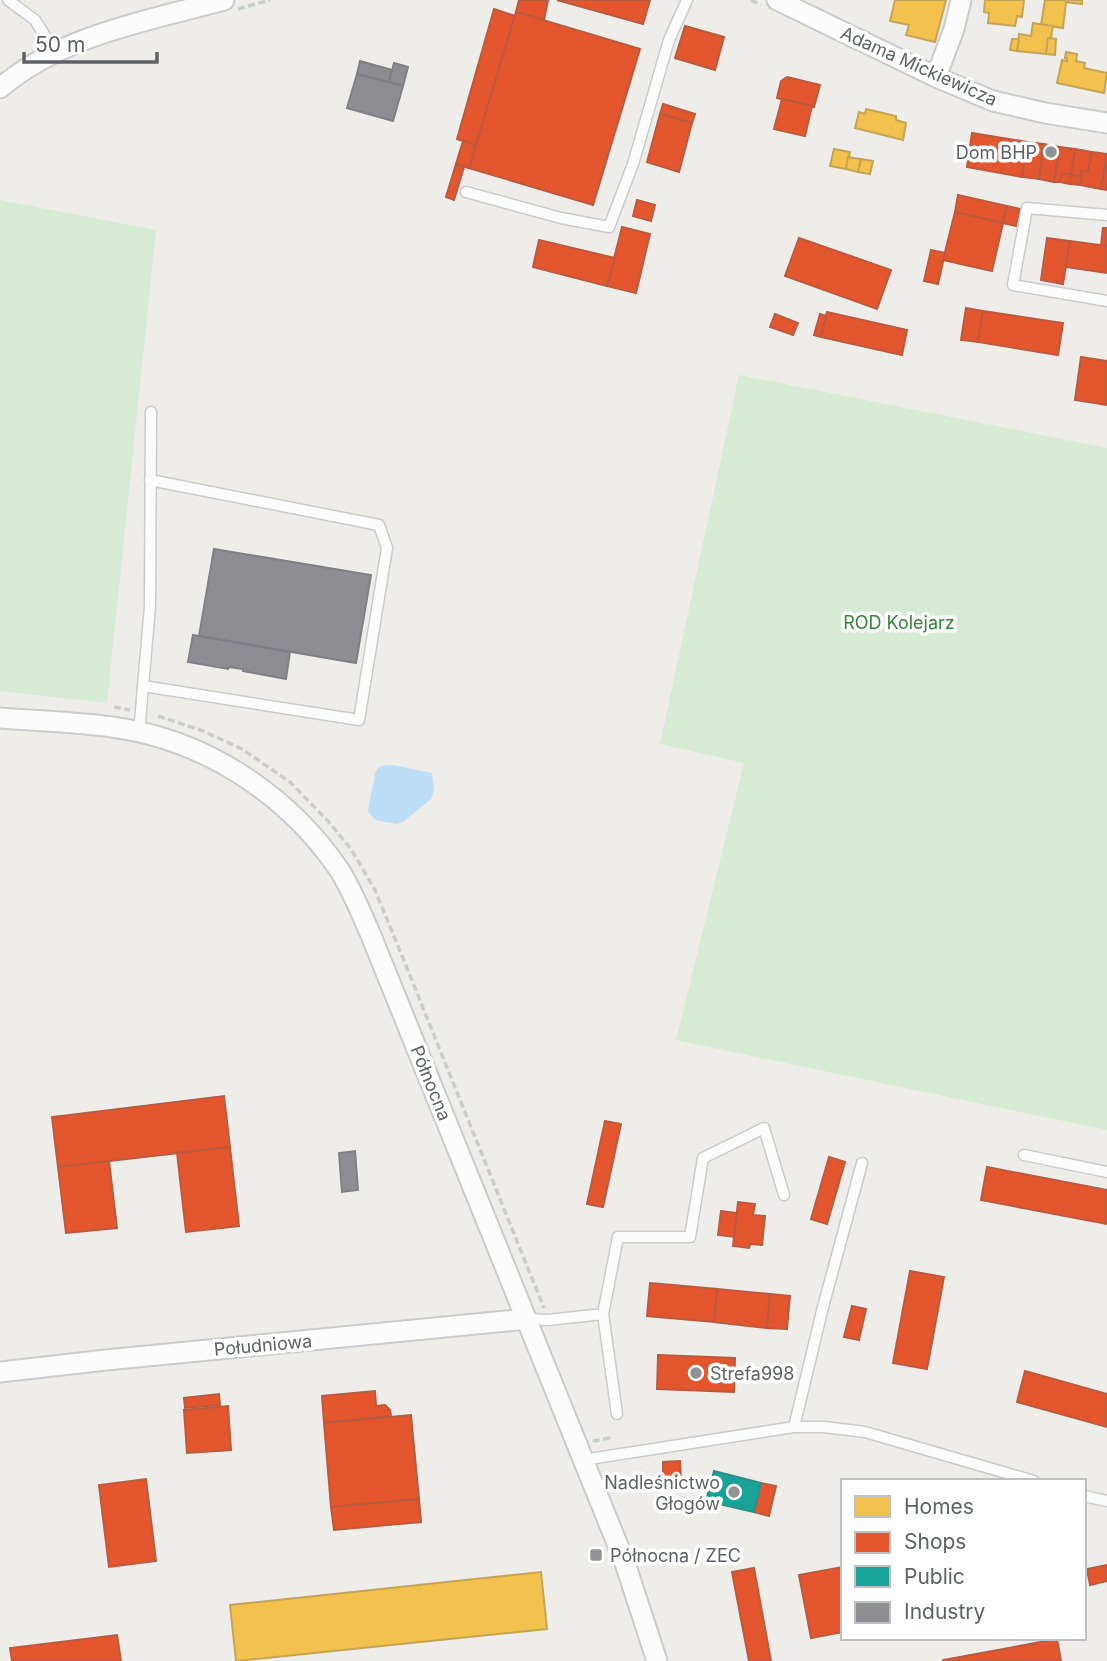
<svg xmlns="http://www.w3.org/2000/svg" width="1107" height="1661" viewBox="0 0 1107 1661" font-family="Inter,sans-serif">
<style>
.green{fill:#d7ead5}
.water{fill:#bedef8}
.homes{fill:#f2c14e;stroke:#c6a456;stroke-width:2}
.shops{fill:#e4572e;stroke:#bc5a3f;stroke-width:2}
.public{fill:#17a398;stroke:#2c9089;stroke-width:2}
.industry{fill:#8d8d92;stroke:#7f8085;stroke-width:2}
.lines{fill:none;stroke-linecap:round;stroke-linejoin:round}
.service-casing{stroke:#cacbcb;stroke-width:13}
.minor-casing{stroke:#cacbcb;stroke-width:23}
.path{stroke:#cacecb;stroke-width:3.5;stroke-dasharray:7 3.5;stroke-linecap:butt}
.service{stroke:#fcfcfc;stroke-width:10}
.minor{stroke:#fcfcfc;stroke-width:19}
.poi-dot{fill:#909394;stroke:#fff;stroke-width:2.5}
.labels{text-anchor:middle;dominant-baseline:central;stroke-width:7;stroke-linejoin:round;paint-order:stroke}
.street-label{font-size:18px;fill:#5e6267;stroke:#fff}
.poi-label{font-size:18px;fill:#5e6267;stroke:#fff;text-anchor:end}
.park-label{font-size:18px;fill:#36863b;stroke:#fff}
</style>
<rect width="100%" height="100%" fill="#eeede9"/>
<g class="green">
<polygon points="0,200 156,230 107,703 0,691"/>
<polygon points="739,375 1107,448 1107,1130 676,1040 744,763 660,744"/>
</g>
<polygon class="water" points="385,765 393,765 432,773 434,790 431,799 403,822 397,824 375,820 368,811 375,773 378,768"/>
<g class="homes">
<polygon points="895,0 946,0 935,42 906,35 909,25 890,21"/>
<polygon points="985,0 1024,0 1022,17 1017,16 1015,26 988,23 989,13 984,12"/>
<polygon points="1045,0 1082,0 1082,4 1066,2 1063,28 1041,25"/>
<polygon points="1033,23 1053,26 1051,38 1048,38 1046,54 1017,51 1019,34 1031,36"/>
<polygon points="1048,38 1056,39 1055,55 1046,54"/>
<polygon points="1012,39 1019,39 1017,51 1010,50"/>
<polygon points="1066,52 1077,54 1076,61 1085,63 1084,68 1107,73 1104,93 1057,83 1062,60 1067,61 1067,58 1065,58"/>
<polygon points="866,109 896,116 896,120 906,123 903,140 855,128 859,112 865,114"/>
<polygon points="834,149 850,152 846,169 830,166"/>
<polygon points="848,157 861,159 858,172 846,169"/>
<polygon points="861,159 873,161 870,174 858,172"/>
<polygon points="541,1572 547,1629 236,1661 230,1605"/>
</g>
<g class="shops">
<polygon points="519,0 548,0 544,20 516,12"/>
<polygon points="557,0 650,0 643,24"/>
<polygon points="494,9 515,16 476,145 457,139"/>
<polygon points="516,12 640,49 593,205 469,168"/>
<polygon points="685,26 724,37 715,70 675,58"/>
<polygon points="787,77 820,85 814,107 777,98 781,81"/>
<polygon points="782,99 812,106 805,136 774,129"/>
<polygon points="663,104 695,114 692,123 660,114"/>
<polygon points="660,114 692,123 679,172 647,162"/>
<polygon points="972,133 1028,142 1022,177 967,167"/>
<polygon points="463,141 476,145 469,168 456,164"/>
<polygon points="1028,142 1044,144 1039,179 1022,177"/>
<polygon points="1044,144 1060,147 1054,182 1039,179"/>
<polygon points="1060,147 1075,149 1071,175 1062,173 1060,182 1054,182"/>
<polygon points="1075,149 1092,152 1088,172 1081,171 1080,176 1071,175"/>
<polygon points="1092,152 1107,154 1101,189 1080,185 1081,171 1088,172"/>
<polygon points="1107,154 1107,190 1101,189"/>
<polygon points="456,164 464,167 454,200 446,197"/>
<polygon points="1062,173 1071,175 1070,184 1060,182"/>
<polygon points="1071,175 1082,176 1080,185 1070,184"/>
<polygon points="958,195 1007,206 1003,223 955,212"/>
<polygon points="637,200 655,205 651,221 633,216"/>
<polygon points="1007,206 1020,209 1016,226 1003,223"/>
<polygon points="955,212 1003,223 992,271 943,260"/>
<polygon points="622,227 650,234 636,293 607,286"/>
<polygon points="1103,228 1107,228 1107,246 1101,245"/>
<polygon points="799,238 891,270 877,309 785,276"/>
<polygon points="1047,238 1070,241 1063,284 1041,280"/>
<polygon points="539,240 615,258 607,286 533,267"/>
<polygon points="1070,241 1107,246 1107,273 1066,267"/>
<polygon points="931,250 945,253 938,284 924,281"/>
<polygon points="966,308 983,311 978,342 961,340"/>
<polygon points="983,311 1063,323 1058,355 978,342"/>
<polygon points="827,312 907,330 902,355 821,337"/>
<polygon points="775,314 798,323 793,335 770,327"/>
<polygon points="820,314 826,316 821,337 814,335"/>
<polygon points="1081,357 1107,361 1107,405 1075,400"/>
<polygon points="224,1096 230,1147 58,1167 52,1117"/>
<polygon points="605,1121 621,1124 603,1207 587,1204"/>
<polygon points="230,1147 239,1226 186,1232 177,1153"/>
<polygon points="829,1157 845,1162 827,1224 811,1219"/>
<polygon points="109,1161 117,1228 66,1233 58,1167"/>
<polygon points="987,1167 1107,1190 1107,1224 981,1200"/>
<polygon points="738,1202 755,1204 753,1215 765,1216 762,1245 750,1244 749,1248 733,1246"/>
<polygon points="721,1211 737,1213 734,1237 718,1235"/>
<polygon points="910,1271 944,1277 927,1369 893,1363"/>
<polygon points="650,1283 717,1289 714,1322 647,1316"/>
<polygon points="717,1289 770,1294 767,1328 714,1322"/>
<polygon points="770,1294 790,1296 787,1329 767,1328"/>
<polygon points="852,1306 866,1309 859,1340 844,1337"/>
<polygon points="658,1355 735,1358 734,1392 657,1389"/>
<polygon points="1025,1371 1107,1394 1107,1427 1017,1402"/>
<polygon points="375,1391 376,1406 385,1405 390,1410 391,1416 324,1423 322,1396"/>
<polygon points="219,1394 220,1405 185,1408 184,1398"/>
<polygon points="228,1406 231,1450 187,1453 184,1410"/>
<polygon points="411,1415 419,1499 331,1507 324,1423"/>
<polygon points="680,1461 681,1481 663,1481 663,1462"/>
<polygon points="146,1479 156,1561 109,1567 99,1485"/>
<polygon points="761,1483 776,1486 769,1516 754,1512"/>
<polygon points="419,1499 421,1522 334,1530 331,1507"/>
<polygon points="1107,1565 1107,1581 1090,1585 1087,1569"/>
<polygon points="843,1567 843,1632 811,1638 799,1575"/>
<polygon points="754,1568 771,1661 749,1661 732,1572"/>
<polygon points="117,1635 121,1661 12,1661 10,1648"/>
<polygon points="1057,1639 1061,1661 943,1661 943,1660"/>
</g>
<polygon class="public" points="714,1471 761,1483 754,1512 706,1501"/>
<g class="industry">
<polygon points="360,61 392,70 389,82 357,74"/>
<polygon points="394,63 408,67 403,86 389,82"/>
<polygon points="357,74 403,86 393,121 347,108"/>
<polygon points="214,549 371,575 356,663 199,636"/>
<polygon points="193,635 290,652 286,679 243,671 243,669 229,667 228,669 188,662"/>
<polygon points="355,1151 358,1190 342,1192 339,1153"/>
</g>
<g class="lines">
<g class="service-casing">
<g id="service">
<polyline points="8,0 35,20 55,52"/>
<polyline points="466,192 561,218 609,227 633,164 669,40 687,0"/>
<polyline points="1107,215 1027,208 1013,285 1107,301"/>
<polyline points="143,686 359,720 387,548 379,525 150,480"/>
<polyline points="139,733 150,606 151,412"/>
<polyline points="1024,1155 1107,1172"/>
<polyline points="603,1314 617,1414"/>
<polyline points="527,1319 548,1320 603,1314 618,1237 690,1237 703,1158 764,1128 784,1195"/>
<polyline points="794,1427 823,1307 862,1163"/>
<polyline points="583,1460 794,1427 824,1427 865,1432 1034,1481"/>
<polyline points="1084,1496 1107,1501"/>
</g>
</g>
<g class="minor-casing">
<g id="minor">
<polyline points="777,0 936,77 993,101 1045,113 1107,123"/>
<polyline points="936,77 954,29 961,0"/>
<path d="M 0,88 C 62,35 147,21 224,0"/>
<path d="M 0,718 C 37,721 75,722 112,727 C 204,739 288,794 340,871 C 352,890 361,913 370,933 L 625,1563 L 657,1661"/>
<polyline points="0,1372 106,1360 527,1319"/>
</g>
</g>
<g class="path">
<polyline points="751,0 761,5"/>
<polyline points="238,9 270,0"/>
<polyline points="114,707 130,710"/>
<polyline points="158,716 203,731 242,749 290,782 328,821 351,849 375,890 396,941 544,1308"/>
<polyline points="593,1440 595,1441 609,1438 610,1442"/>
</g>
<use href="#service" class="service"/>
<use href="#minor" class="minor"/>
</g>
<g class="poi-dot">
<circle cx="1051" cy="152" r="7"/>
<circle cx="696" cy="1373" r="7"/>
<circle cx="734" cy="1492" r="7"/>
<rect x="589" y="1548" width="14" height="14" rx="3.5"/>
</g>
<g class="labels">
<g class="street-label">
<text transform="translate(919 66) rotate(24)">Adama Mickiewicza</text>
<text transform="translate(431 1083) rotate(68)">Północna</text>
<text transform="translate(263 1345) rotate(-5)">Południowa</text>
</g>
<g class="poi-label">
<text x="1037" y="152">Dom BHP</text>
<text x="710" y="1373" text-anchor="start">Strefa998</text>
<text x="720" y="1482">Nadleśnictwo<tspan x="720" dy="21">Głogów</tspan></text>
<text x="610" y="1555" text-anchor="start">Północna / ZEC</text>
</g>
<g class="park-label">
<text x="899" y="622">ROD Kolejarz</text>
</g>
</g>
<rect x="841" y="1479" width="245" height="161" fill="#ffffff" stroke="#bfc0c2" stroke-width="2"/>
<rect x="855" y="1496" width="35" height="21" fill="#f2c14e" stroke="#bfc0c2" stroke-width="2"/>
<text x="904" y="1514" font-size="21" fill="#5e6267">Homes</text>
<rect x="855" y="1532" width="35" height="21" fill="#e4572e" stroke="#bfc0c2" stroke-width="2"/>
<text x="904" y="1549" font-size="21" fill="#5e6267">Shops</text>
<rect x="855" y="1566" width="35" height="21" fill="#17a398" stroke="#bfc0c2" stroke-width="2"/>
<text x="904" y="1584" font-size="21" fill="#5e6267">Public</text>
<rect x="855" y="1602" width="35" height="21" fill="#8d8d92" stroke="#bfc0c2" stroke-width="2"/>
<text x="904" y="1619" font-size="21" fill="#5e6267">Industry</text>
<path d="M24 52v10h133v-10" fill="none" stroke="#5e6267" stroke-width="3.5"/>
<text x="35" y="52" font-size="21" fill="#5e6267" stroke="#ffffff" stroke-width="5" paint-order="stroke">50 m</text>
</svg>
